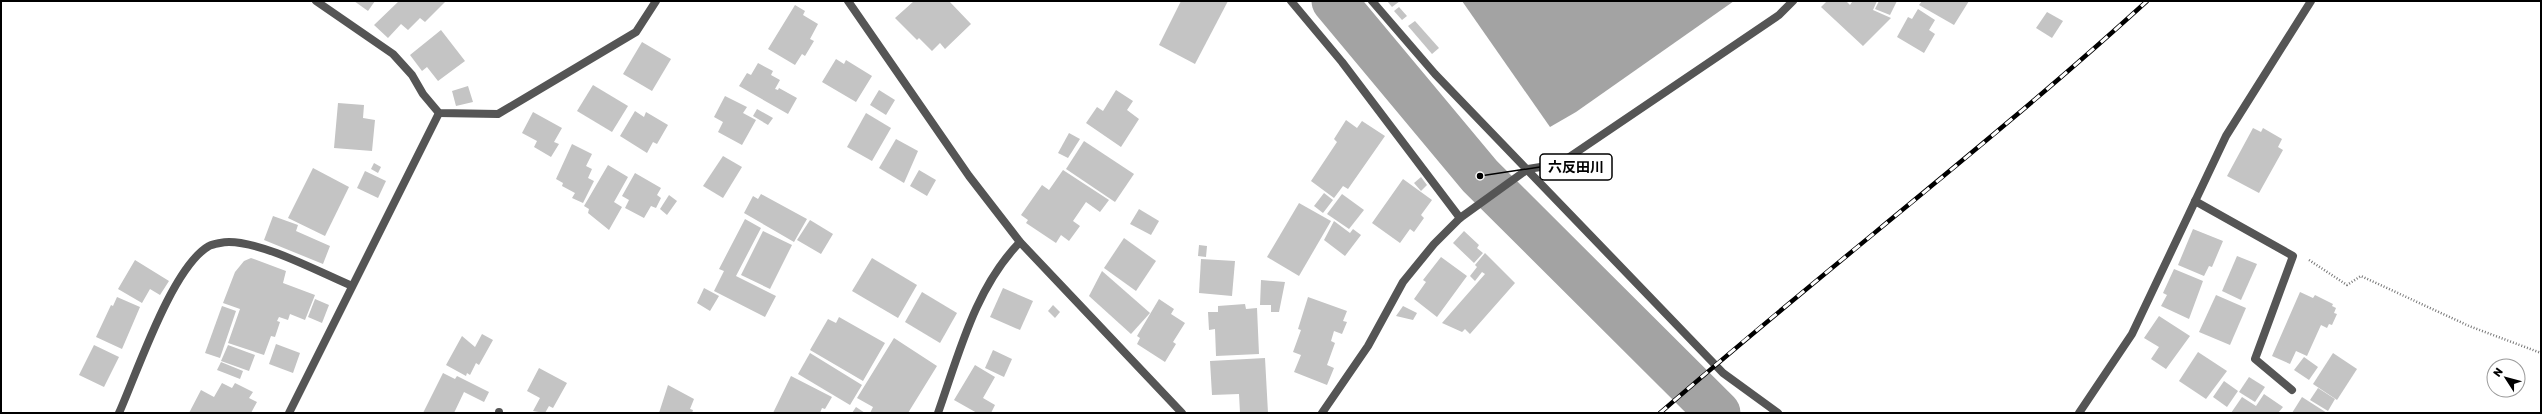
<svg xmlns="http://www.w3.org/2000/svg" width="2542" height="414" viewBox="0 0 2542 414" font-family="Rubik,'Noto Sans JP',sans-serif">
<style>
.water{fill:#a3a3a3}
.lines{fill:none;stroke-linecap:round;stroke-linejoin:round}
.river{stroke:#a3a3a3;stroke-width:45}
.building{fill:#c4c4c4}
.path{stroke:#777;stroke-width:2.5;stroke-dasharray:1 2;stroke-linecap:butt}
.service{stroke:#555;stroke-width:8}
.minor{stroke:#555;stroke-width:8}
.tertiary{stroke:#555;stroke-width:8}
.rail-casing{stroke:#000;stroke-width:4.5}
.rail{stroke:#fff;stroke-width:3;stroke-dasharray:9;stroke-linecap:butt}
.leader{fill:none;stroke:#000;stroke-width:1.5}
.callout-dot{fill:#000;stroke:#fff;stroke-width:1.5}
.callout{fill:#fff;stroke:#000;stroke-width:1.5}
.callout-label{font-size:14px;text-anchor:middle;font-weight:bold;fill:#000}
</style>
<rect width="100%" height="100%" fill="#fff"/>
<polygon class="water" points="1462,1 1734,1 1576,112 1550,127"/>
<g class="lines">
<polyline class="river" points="1334,1 1480,176 1718,413"/>
</g>
<g class="building">
<polygon points="354,1 375,1 368,11"/>
<polygon points="399,1 446,1 425,22 420,18 408,30 401,24 388,38 374,25"/>
<polygon points="914,1 949,1 971,24 945,49 940,43 932,51 919,38 917,40 895,18"/>
<polygon points="1181,1 1228,1 1195,64 1159,45"/>
<polygon points="1387,1 1400,1 1392,7"/>
<polygon points="1827,1 1846,1 1850,5 1852,2 1850,1 1877,1 1873,10 1891,18 1863,46 1821,7"/>
<polygon points="1879,1 1897,1 1890,15 1875,9"/>
<polygon points="1922,1 1969,1 1954,25 1919,5"/>
<polygon points="795,5 805,11 803,15 818,24 810,39 814,41 805,56 802,54 795,65 768,49"/>
<polygon points="1399,7 1407,16 1402,20 1394,11"/>
<polygon points="1918,9 1935,20 1929,30 1935,34 1924,53 1897,37 1908,17 1912,19"/>
<polygon points="2047,12 2063,21 2052,38 2036,28"/>
<polygon points="1415,21 1439,48 1432,54 1408,26"/>
<polygon points="441,30 465,61 438,81 427,67 422,71 410,55"/>
<polygon points="642,42 671,59 652,91 623,74"/>
<polygon points="836,59 844,64 846,60 872,76 856,102 822,82"/>
<polygon points="758,63 773,71 771,75 780,80 775,89 778,90 779,88 797,98 788,114 739,86 747,73 751,75"/>
<polygon points="593,85 628,106 612,132 577,111"/>
<polygon points="468,86 473,102 456,106 452,91"/>
<polygon points="879,90 895,100 886,115 870,105"/>
<polygon points="1116,90 1133,101 1127,110 1139,119 1121,147 1086,123 1097,107 1103,111"/>
<polygon points="725,96 747,107 743,113 756,120 742,145 718,132 723,122 714,117"/>
<polygon points="338,103 364,105 363,118 375,120 372,151 334,148"/>
<polygon points="757,109 773,118 768,125 753,116"/>
<polygon points="635,111 644,117 646,112 668,125 657,144 653,142 647,153 620,136"/>
<polygon points="533,112 562,128 554,142 559,144 551,157 534,147 537,141 522,133"/>
<polygon points="866,113 891,128 872,161 847,147"/>
<polygon points="1346,120 1357,128 1362,121 1385,136 1348,189 1343,186 1334,198 1311,181 1337,142 1334,139"/>
<polygon points="2253,128 2261,132 2263,128 2282,139 2278,147 2283,150 2259,193 2227,176"/>
<polygon points="1069,133 1080,139 1068,158 1058,153"/>
<polygon points="896,139 918,151 904,183 879,168"/>
<polygon points="1084,141 1134,174 1115,202 1066,169"/>
<polygon points="572,144 592,154 586,166 592,169 588,178 594,181 583,203 572,198 575,193 562,186 563,183 556,179"/>
<polygon points="723,156 742,167 723,198 703,186"/>
<polygon points="374,163 381,167 378,173 371,169"/>
<polygon points="608,165 628,177 614,202 622,207 609,230 588,213 589,209 584,206"/>
<polygon points="313,168 349,187 325,236 288,218"/>
<polygon points="919,170 936,180 927,196 910,186"/>
<polygon points="1063,170 1109,200 1100,212 1086,202 1073,221 1080,226 1069,241 1061,235 1056,243 1026,223 1028,220 1021,215 1042,185 1049,190"/>
<polygon points="365,171 386,181 378,198 357,188"/>
<polygon points="635,173 661,188 657,195 661,198 656,208 651,206 644,218 625,208 629,200 622,196"/>
<polygon points="1421,177 1427,185 1421,191 1414,183"/>
<polygon points="1403,179 1432,200 1421,215 1424,218 1414,232 1410,229 1400,243 1372,223"/>
<polygon points="1324,193 1333,200 1323,213 1314,206"/>
<polygon points="761,194 807,219 794,242 744,213 753,196 758,199"/>
<polygon points="1342,194 1364,210 1349,229 1327,214"/>
<polygon points="669,195 677,201 667,215 660,209"/>
<polygon points="1299,203 1331,221 1299,276 1267,257"/>
<polygon points="1139,209 1159,221 1151,235 1130,224"/>
<polygon points="273,216 298,225 296,231 330,246 323,264 264,240"/>
<polygon points="745,219 761,228 736,276 776,296 765,317 714,291 724,271 719,269"/>
<polygon points="810,220 833,234 821,254 797,240"/>
<polygon points="1334,221 1350,233 1353,229 1361,235 1345,256 1324,240"/>
<polygon points="2193,229 2223,241 2212,267 2209,266 2204,276 2178,265"/>
<polygon points="763,231 792,245 770,289 741,275"/>
<polygon points="1464,231 1479,245 1477,248 1483,253 1474,263 1453,243"/>
<polygon points="1124,238 1156,261 1136,291 1104,268"/>
<polygon points="1199,245 1207,246 1206,257 1198,256"/>
<polygon points="1485,253 1515,283 1470,334 1465,329 1462,332 1442,323 1485,274 1482,272 1475,281 1470,276 1477,267 1475,265"/>
<polygon points="2237,256 2257,264 2241,300 2222,291"/>
<polygon points="1441,257 1467,276 1437,317 1414,299 1426,282 1423,280"/>
<polygon points="251,258 286,271 283,283 315,295 305,320 290,314 288,320 279,317 277,321 280,322 275,337 271,336 264,355 228,343 240,309 223,303 235,272 244,261"/>
<polygon points="872,258 917,285 898,318 852,291"/>
<polygon points="1201,259 1235,261 1232,296 1199,293"/>
<polygon points="135,260 169,281 160,295 150,289 142,303 118,289"/>
<polygon points="2174,269 2203,281 2189,319 2161,306 2167,295 2163,293"/>
<polygon points="1102,271 1150,313 1131,334 1089,296"/>
<polygon points="1261,280 1285,282 1279,312 1271,312 1271,305 1260,305"/>
<polygon points="704,288 719,296 710,311 697,303"/>
<polygon points="1003,288 1033,301 1020,330 990,317"/>
<polygon points="922,292 957,313 940,343 905,322"/>
<polygon points="2300,292 2313,298 2315,295 2333,304 2332,306 2336,308 2334,313 2337,314 2332,325 2329,324 2327,328 2321,325 2307,356 2296,351 2290,364 2272,356"/>
<polygon points="2216,295 2246,308 2230,345 2199,332"/>
<polygon points="117,297 140,307 122,349 96,337 111,305 113,306"/>
<polygon points="1308,297 1347,311 1343,321 1347,322 1342,334 1334,331 1331,341 1335,343 1327,365 1334,368 1327,385 1294,372 1301,355 1293,352 1301,330 1298,329"/>
<polygon points="315,299 329,305 322,323 308,317"/>
<polygon points="1159,299 1174,309 1171,314 1185,323 1173,342 1176,344 1165,362 1137,344 1140,338 1137,336"/>
<polygon points="1245,304 1246,309 1257,308 1259,354 1216,356 1215,329 1209,330 1208,312 1218,312 1218,306"/>
<polygon points="1053,305 1060,312 1055,318 1048,311"/>
<polygon points="222,306 236,311 220,358 205,353"/>
<polygon points="1403,306 1417,313 1413,320 1396,316"/>
<polygon points="2159,316 2190,336 2166,369 2151,359 2159,347 2144,338"/>
<polygon points="839,317 885,343 863,381 810,350 828,319 836,323"/>
<polygon points="482,334 493,340 479,365 476,363 470,375 467,373 466,376 446,365 462,336 475,347"/>
<polygon points="894,338 937,366 908,413 870,413 873,407 857,398"/>
<polygon points="276,344 300,353 293,373 269,364"/>
<polygon points="94,345 119,357 104,387 79,375"/>
<polygon points="228,345 255,355 249,371 221,361"/>
<polygon points="993,350 1012,359 1004,377 985,368"/>
<polygon points="2198,352 2227,371 2206,399 2179,381"/>
<polygon points="810,353 862,385 850,405 798,374"/>
<polygon points="2333,353 2357,369 2337,400 2313,384"/>
<polygon points="2304,357 2318,367 2309,380 2294,370"/>
<polygon points="1265,358 1268,413 1240,413 1239,394 1212,395 1210,361"/>
<polygon points="221,362 243,371 240,379 217,370"/>
<polygon points="975,365 995,377 983,398 995,405 991,413 977,413 954,400"/>
<polygon points="539,368 567,383 553,408 549,406 545,413 533,411 540,398 527,391"/>
<polygon points="443,373 455,379 457,376 489,392 484,402 464,392 454,413 423,413"/>
<polygon points="791,376 832,397 825,409 822,408 820,413 773,413"/>
<polygon points="2249,377 2265,387 2255,402 2239,392"/>
<polygon points="2224,381 2238,391 2227,407 2213,397"/>
<polygon points="222,383 232,388 235,383 253,392 249,398 257,402 251,413 189,413 201,390 214,397"/>
<polygon points="668,385 694,399 690,409 693,410 692,413 659,413"/>
<polygon points="2318,388 2335,399 2328,411 2310,400"/>
<polygon points="2264,394 2283,407 2278,413 2231,413 2242,397 2256,406"/>
<polygon points="2302,397 2327,413 2292,413"/>
<polygon points="856,407 865,413 852,413"/>
</g>
<g class="lines">
<polyline class="path" points="2309,260 2347,285 2361,276 2469,326 2541,353"/>
<polyline class="service" points="2195,201 2293,256 2255,359 2292,390"/>
<g class="minor">
<polyline points="316,1 393,54 412,75 423,94 439,113 498,114 636,32 656,1"/>
<polyline points="1291,1 1342,62 1460,218"/>
<polyline points="1372,1 1435,74 1723,373 1778,413"/>
<path d="M 119,413 C 137,373 172,267 209,246 C 213,244 224,242 229,242 C 263,242 319,272 352,286"/>
<polyline points="289,413 439,113"/>
<polyline points="499,413 499,412"/>
<path d="M 938,413 C 959,354 975,288 1020,242"/>
<polyline points="1322,413 1368,346 1403,282 1434,244 1460,218 1528,169 1559,164 1779,15 1793,1"/>
<polyline points="2079,413 2132,334 2226,136 2311,1"/>
</g>
<polyline class="tertiary" points="848,1 969,176 1020,242 1182,413"/>
<g class="rail-casing">
<path id="rail" d="M 1660,413 C 1820,273 1990,144 2147,1"/>
</g>
<use href="#rail" class="rail"/>
</g>
<path class="leader" d="M1480 176L1540 167"/>
<circle class="callout-dot" cx="1480" cy="176" r="4"/>
<rect class="callout" x="1540" y="154" width="72" height="26" rx="4"/>
<g class="callout-label">
<text x="1576" y="172">六反田川</text>
</g>
<rect width="2542" height="414" fill="none" stroke="#000000" stroke-width="4"/>
<g transform="translate(2506 378) rotate(306)"><circle r="19" fill="#ffffff" stroke="#999999"/>
<path d="M0-3L7 15L0 10L-7 15Z" fill="#000000"/>
<text y="-6" font-size="11" font-weight="bold" text-anchor="middle" fill="#000000">N</text>
</g>
</svg>
